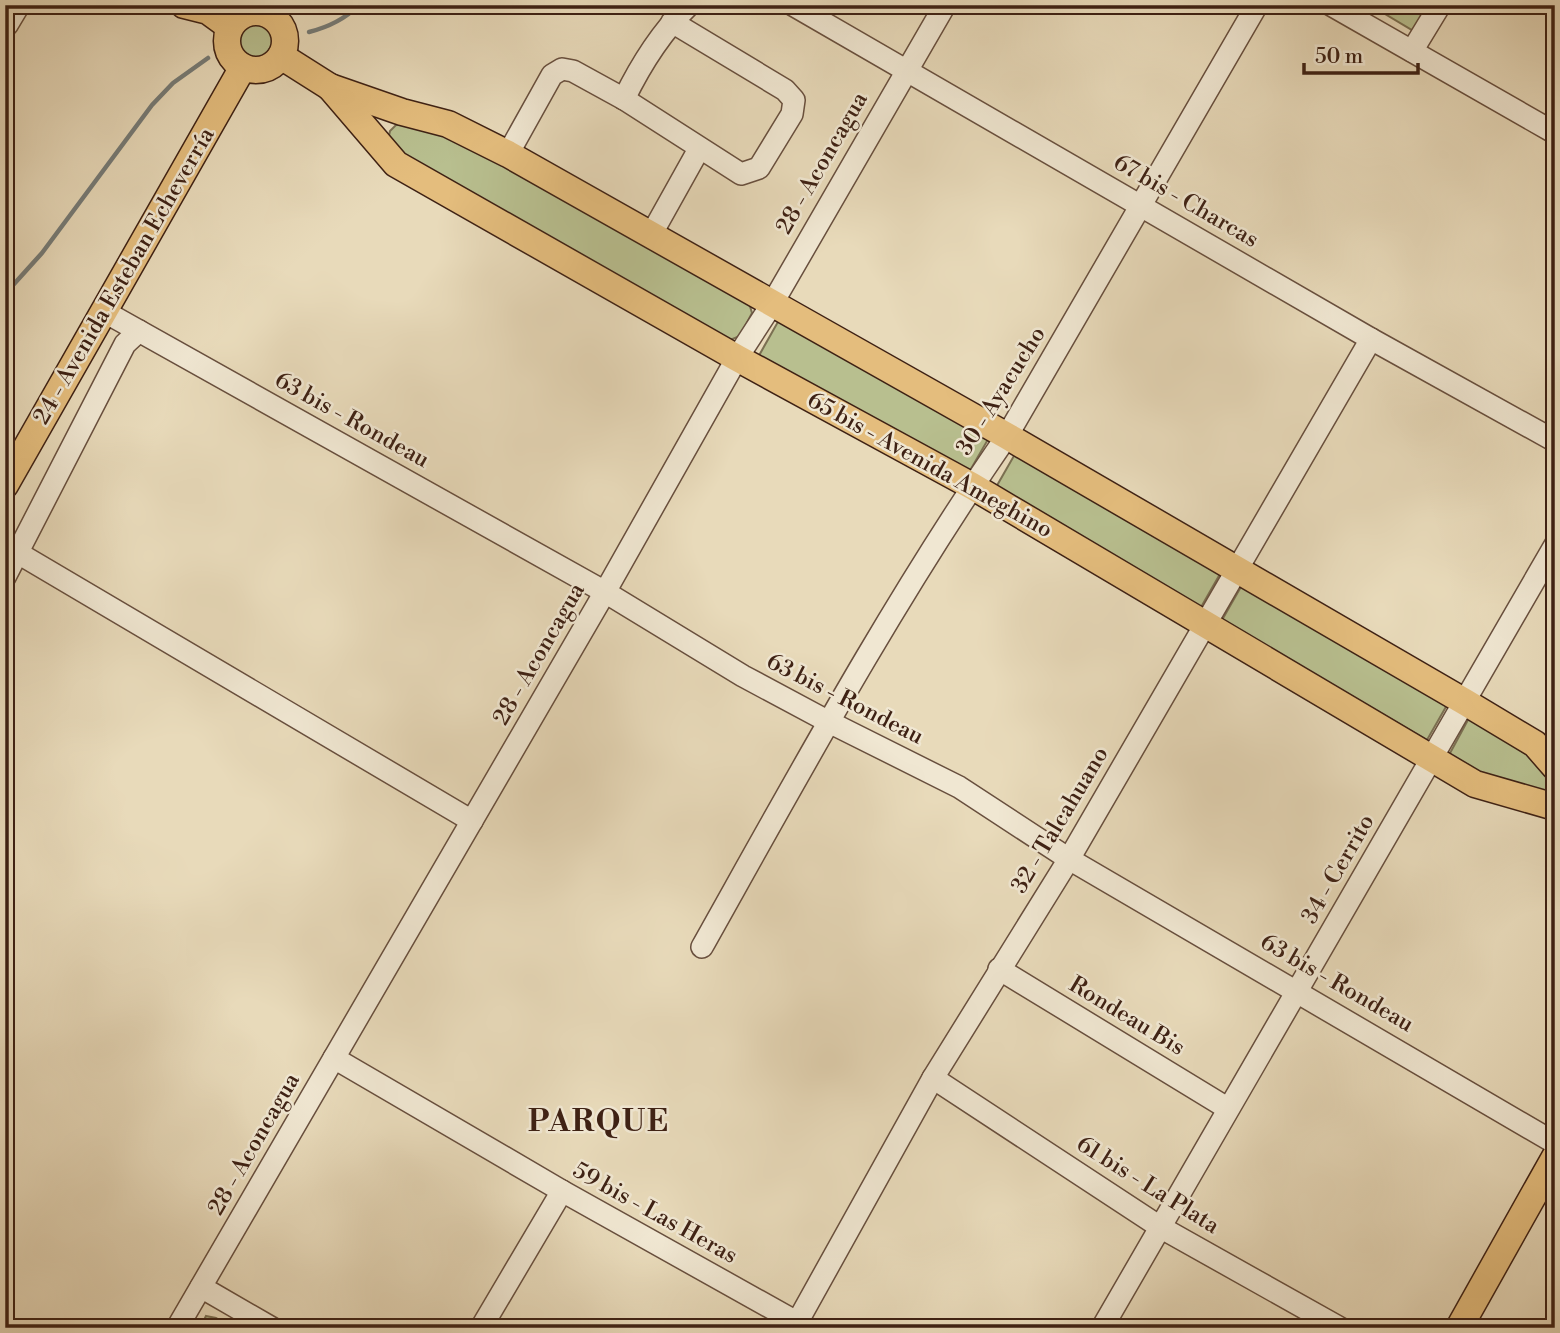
<svg xmlns="http://www.w3.org/2000/svg" width="1560" height="1333" viewBox="0 0 1560 1333" font-family="'Libre Bodoni',serif">
<style>
.green{fill:#b8bf8f;stroke:#7b7052;stroke-width:2}
.lines{fill:none;stroke-linecap:round;stroke-linejoin:round}
.stream{stroke:#767c78;stroke-width:4.5}
.minor-casing{stroke:#684f3e;stroke-width:24}
.major-casing{stroke:#3e2114;stroke-width:29}
.minor{stroke:#f0e7d2;stroke-width:21}
.major{stroke:#e4bd7d;stroke-width:26}
.labels{text-anchor:middle;dominant-baseline:central;stroke-width:5;stroke-linejoin:round;paint-order:stroke}
.street-label{font-size:23px;fill:#3e2114;stroke:#f0e7d2}
.district-label{font-size:30px;font-weight:bold;letter-spacing:2px;fill:#3e2114;stroke:#f0e7d2}
</style>
<rect width="100%" height="100%" fill="#e8daba"/>
<filter id="stains"><feTurbulence type="fractalNoise" baseFrequency=".00286" numOctaves="4"/><feColorMatrix values="0 0 0 0 .2 0 0 0 0 .09 0 0 0 0 .02 0 0 0 .5 -.17"/></filter>
<radialGradient id="worn" r=".72"><stop offset=".6" stop-color="#630" stop-opacity="0"/><stop offset="1" stop-color="#630" stop-opacity=".3"/></radialGradient>
<g class="green">
<polygon points="1370,5 1433,5 1417,33"/>
<circle cx="257" cy="42" r="18"/>
<polygon points="399,122 438,126 749,303 752,313 740,336 730,340 396,150 388,140 390,131"/>
<polygon points="779,320 990,436 968,474 757,359"/>
<polygon points="1015,454 1220,574 1200,609 995,489"/>
<polygon points="1242,585 1447,705 1427,740 1222,620"/>
<polygon points="1469,718 1534,759 1548,777 1555,781 1555,797 1490,779 1449,755"/>
<polygon points="206,1316 216,1318 232,1328 200,1328"/>
</g>
<g class="lines">
<g class="stream">
<path d="M 309,32 C 329,27 345,19 359,5"/>
<polyline points="5,294 42,253 152,105 173,83 208,58"/>
</g>
<g class="minor-casing">
<g id="minor">
<polyline points="793,5 1371,339 1555,441"/>
<polyline points="1331,5 1555,133"/>
<polyline points="5,24 7,25 19,5"/>
<polyline points="1412,51 1440,5"/>
<path d="M 624,99 C 641,64 661,32 689,5"/>
<polyline points="508,154 552,75 562,69 573,71 624,99 741,174 759,168 792,114 794,100 785,90 672,22"/>
<polyline points="651,235 699,149"/>
<polyline points="105,312 605,592 743,676 829,722 959,787 1069,859 1555,1143"/>
<polyline points="18,553 472,821"/>
<polyline points="5,577 125,344 139,331"/>
<path d="M 702,947 C 799,774 894,599 1007,436 L 1257,5"/>
<polyline points="999,969 1227,1108"/>
<polyline points="334,1058 562,1191 807,1328"/>
<polyline points="933,1078 1160,1227 1340,1328"/>
<polyline points="201,1287 272,1328"/>
<polyline points="177,1328 605,592 737,358 772,304 945,5"/>
<polyline points="481,1328 562,1191"/>
<polyline points="794,1328 933,1078 1069,859 1371,339"/>
<path d="M 1102,1328 C 1252,1066 1405,806 1555,545"/>
</g>
</g>
<g class="major-casing">
<g id="major">
<polyline points="184,5 208,11 230,27"/>
<circle cx="256" cy="41" r="29"/>
<polyline points="281,56 330,87 402,112 448,124 508,154 1007,436 1465,702 1535,744 1555,767"/>
<polyline points="330,87 396,164 737,358 972,486 1475,784 1555,807"/>
<polyline points="5,485 243,67"/>
<polyline points="1459,1328 1555,1157"/>
</g>
</g>
<use href="#minor" class="minor"/>
<use href="#major" class="major"/>
</g>
<g class="labels">
<g class="street-label">
<text transform="translate(822 163) rotate(-60)">28 - Aconcagua</text>
<text transform="translate(1186 201) rotate(30)">67 bis - Charcas</text>
<text transform="translate(124 276) rotate(-60)">24 - Avenida Esteban Echeverría</text>
<text transform="translate(1001 391) rotate(-58)">30 - Ayacucho</text>
<text transform="translate(352 420) rotate(29)">63 bis - Rondeau</text>
<text transform="translate(930 465) rotate(29)">65 bis - Avenida Ameghino</text>
<text transform="translate(539 654) rotate(-60)">28 - Aconcagua</text>
<text transform="translate(845 699) rotate(27)">63 bis - Rondeau</text>
<text transform="translate(1060 820) rotate(-59)">32 - Talcahuano</text>
<text transform="translate(1338 869) rotate(-60)">34 - Cerrito</text>
<text transform="translate(1337 983) rotate(30)">63 bis - Rondeau</text>
<text transform="translate(1127 1016) rotate(31)">Rondeau Bis</text>
<text transform="translate(254 1144) rotate(-60)">28 - Aconcagua</text>
<text transform="translate(1148 1185) rotate(32)">61 bis - La Plata</text>
<text transform="translate(655 1213) rotate(29)">59 bis - Las Heras</text>
</g>
<g class="district-label">
<text x="599" y="1122">PARQUE</text>
</g>
</g>
<rect width="1560" height="1333" fill="none" stroke="#e8daba" stroke-width="28"/>
<rect x="7" y="7" width="1546" height="1319" fill="none" stroke="#3e2114" stroke-width="3.5"/>
<rect x="14" y="14" width="1532" height="1305" fill="none" stroke="#3e2114" stroke-width="2"/>
<path d="M1304 63v10h114v-10" fill="none" stroke="#3e2114" stroke-width="3.5"/>
<text x="1315" y="63" font-size="21" fill="#3e2114" stroke="#f0e7d2" stroke-width="5" paint-order="stroke">50 m</text>
<rect width="100%" height="100%" filter="url(#stains)"/>
<rect width="100%" height="100%" fill="url(#worn)"/>
</svg>
